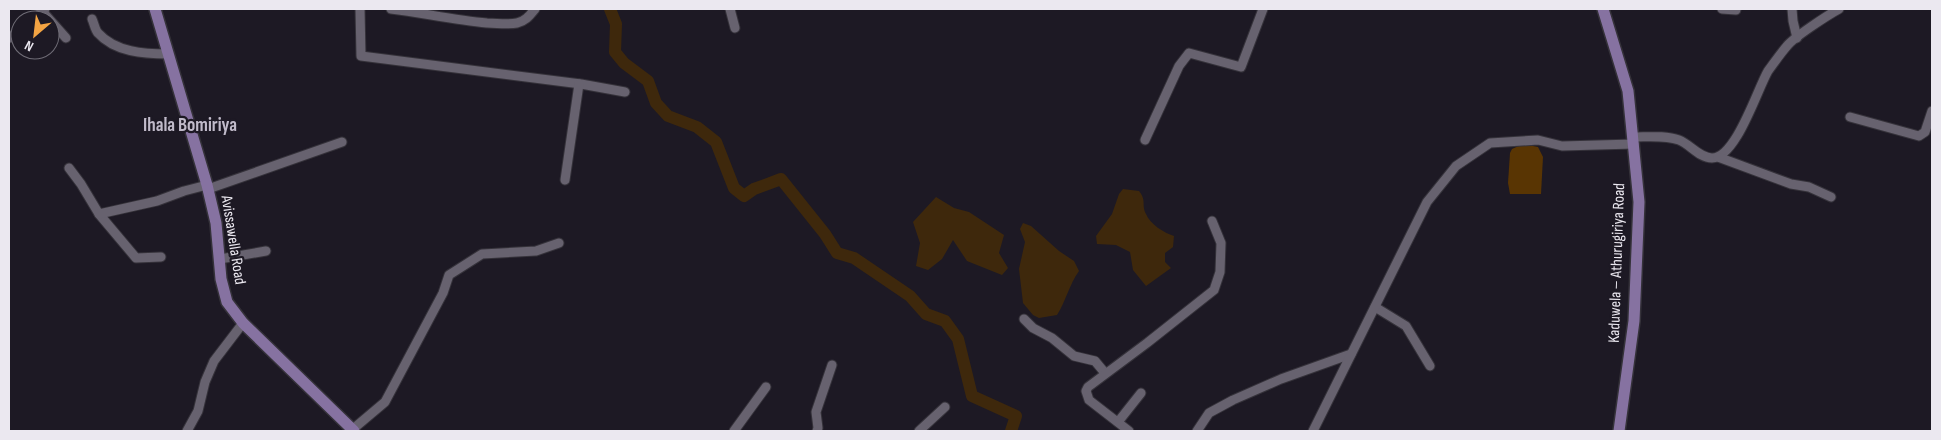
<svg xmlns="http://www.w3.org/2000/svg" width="1941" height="440" viewBox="0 0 1941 440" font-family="'Sofia Sans Condensed',sans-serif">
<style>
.green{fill:#593503}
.water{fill:#3e280c}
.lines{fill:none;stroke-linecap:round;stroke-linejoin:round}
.river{stroke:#3e280c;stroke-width:12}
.minor-casing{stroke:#35323a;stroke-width:11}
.major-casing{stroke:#35323a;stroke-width:14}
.minor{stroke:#67626f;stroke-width:9}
.major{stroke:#8672a1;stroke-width:11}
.labels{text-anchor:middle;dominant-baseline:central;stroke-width:4.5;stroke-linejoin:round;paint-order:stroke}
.street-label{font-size:16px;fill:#ebe8f0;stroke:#1d1924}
.quarter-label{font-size:19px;font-weight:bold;fill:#c1bbca;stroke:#1d1924}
</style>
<rect width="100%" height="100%" fill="#1d1924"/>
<polygon class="green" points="1523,144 1538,147 1543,157 1541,194 1510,194 1508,183 1510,153 1512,149"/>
<g class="water">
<path d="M 1123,189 L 1139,191 C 1147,201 1141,204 1146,214 C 1150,224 1164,233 1174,236 L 1173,247 L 1165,253 L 1165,262 L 1171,268 L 1146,286 L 1133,270 L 1130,252 L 1116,245 L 1097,244 L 1096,236 L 1112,214 L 1119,194 Z"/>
<polygon points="936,197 954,208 969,212 1004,235 999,253 1008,268 1002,275 967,261 953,240 942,259 928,270 916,266 920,243 913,222"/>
<path d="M 1023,223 L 1031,226 L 1059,251 L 1074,261 L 1079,271 C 1069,285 1066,301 1057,315 L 1039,318 L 1033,315 L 1023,303 L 1019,269 L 1025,242 L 1020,229 Z"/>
</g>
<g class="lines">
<polyline class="river" points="610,9 616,24 615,52 624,63 648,81 656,103 668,116 697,127 716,142 734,188 744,196 754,189 781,179 825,234 837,253 854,258 910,296 926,314 945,321 958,339 972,396 1016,416 1011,431"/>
<g class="minor-casing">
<g id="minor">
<polyline points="360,9 361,56 581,84 625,92"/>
<path d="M 391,9 C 423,13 454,20 487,23 C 497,23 507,25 517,23 C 526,21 530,15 535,9"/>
<polyline points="730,9 735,28"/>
<polyline points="1722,9 1736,10"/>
<polyline points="1792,9 1793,21 1797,38"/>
<polyline points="42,11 66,38"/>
<path d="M 92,19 C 94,23 95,30 98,33 C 115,52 144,54 168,54"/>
<polyline points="32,20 45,9"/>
<polyline points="9,38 20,30"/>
<polyline points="1850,117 1919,136 1925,132 1932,111"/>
<path d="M 1633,137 C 1648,137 1665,135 1679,140 C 1690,144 1699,158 1712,158 C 1736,158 1757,90 1768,71 C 1774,63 1780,54 1787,46 C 1794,37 1828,15 1839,9"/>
<polyline points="1145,140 1179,66 1189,53 1241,67 1263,9"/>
<polyline points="1718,157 1791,184 1809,187 1831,197"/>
<polyline points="69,168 81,184 99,214 136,258 161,257"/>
<polyline points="565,180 579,84"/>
<polyline points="208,189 342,142"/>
<polyline points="99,214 157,201 184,191 207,185"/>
<polyline points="220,259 266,251"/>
<polyline points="1375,307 1406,326 1430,366"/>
<polyline points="1024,319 1033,328 1052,338 1074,356 1095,361 1105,373"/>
<polyline points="1118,422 1141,393"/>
<polyline points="353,429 385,402 443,293 449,275 482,254 536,251 559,243"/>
<polyline points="187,431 198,411 205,382 214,361 243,323"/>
<polyline points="734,431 766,387"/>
<polyline points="817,431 818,428 816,412 832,365"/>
<polyline points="919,431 945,407"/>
<polyline points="1129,431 1089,400 1086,391 1088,387 1147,343 1214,290 1220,272 1221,243 1212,221"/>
<polyline points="1197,431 1209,413 1233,400 1281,379 1351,354"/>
<polyline points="1313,431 1427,202 1456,166 1490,143 1538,140 1562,146 1634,144"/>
</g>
</g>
<g class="major-casing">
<g id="major">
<polyline points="155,9 207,185 216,223 221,279 227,302 243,323 354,431"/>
<polyline points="1603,9 1628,91 1639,202 1634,321 1619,431"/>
</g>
</g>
<use href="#minor" class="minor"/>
<use href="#major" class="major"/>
</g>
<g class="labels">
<g class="street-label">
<text transform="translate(233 240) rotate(81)">Avissawella Road</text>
<text transform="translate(1617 263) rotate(-88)">Kaduwela – Athurugiriya Road</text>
</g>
<g class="quarter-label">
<text x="190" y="125">Ihala Bomiriya</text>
</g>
</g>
<rect width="1941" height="440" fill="none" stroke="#ebe8f0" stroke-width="20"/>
<g transform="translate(35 35) rotate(208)"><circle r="24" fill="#1d1924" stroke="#6f6c76"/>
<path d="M0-4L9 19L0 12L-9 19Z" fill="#f3a443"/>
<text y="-8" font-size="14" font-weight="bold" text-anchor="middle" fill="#ebe8f0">N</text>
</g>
</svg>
